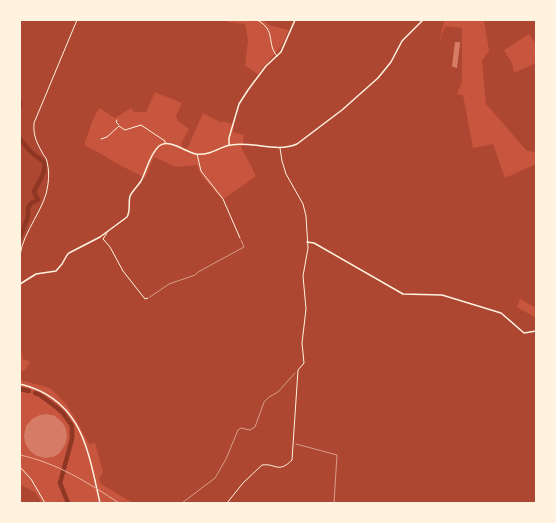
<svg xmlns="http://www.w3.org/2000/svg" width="556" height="523" viewBox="0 0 556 523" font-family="'Work Sans',sans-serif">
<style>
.green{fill:#ae4732;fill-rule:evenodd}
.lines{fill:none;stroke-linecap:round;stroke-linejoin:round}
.river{stroke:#8f3625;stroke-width:4.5}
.building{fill:#d67c66}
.path{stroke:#fff3e0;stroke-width:0.5}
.minor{stroke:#fff3e0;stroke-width:1}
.tertiary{stroke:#fff3e0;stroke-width:1.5}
.secondary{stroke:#fff3e0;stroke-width:1.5}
.rail{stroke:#e9b49f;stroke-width:1}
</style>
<rect width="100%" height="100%" fill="#c8553d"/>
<g class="green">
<path d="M 20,20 L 225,20 L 229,22 L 245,24 L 248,40 L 245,66 L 258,74 C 269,58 283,50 288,30 L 269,25 L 262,20 L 444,20 L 440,42 L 445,26 L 462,28 L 462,81 L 457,94 L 463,95 L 473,148 L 493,144 L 505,178 L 536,164 L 536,308 L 520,299 L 517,307 L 536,318 L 536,503 L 133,503 L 101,484 L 99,479 L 103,472 L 95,443 L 89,444 L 75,418 L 66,404 L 50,388 L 20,380 L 20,371 L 24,371 L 30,362 L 23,359 L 20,347 ZM 155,92 L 182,103 L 176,116 L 178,121 L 189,129 L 181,144 L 183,147 L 187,149 L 203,113 L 222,123 L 223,121 L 234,125 L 233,132 L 244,135 L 243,143 L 241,147 L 255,174 L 255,177 L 225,198 L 221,198 L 201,175 L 197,165 L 176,167 L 154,157 L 145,178 L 114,162 L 96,151 L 84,145 L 92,122 L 99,108 L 115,118 L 131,108 L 134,112 L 146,112 Z"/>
<polygon points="484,20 536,20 536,44 529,34 504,50 512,63 514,73 536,63 536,153 526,150 486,104 482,61 489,51"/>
<polygon points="20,475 21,485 35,492 42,503 20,503"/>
</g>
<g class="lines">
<g class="river">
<polyline points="20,103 20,105"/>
<path d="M 20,139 L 31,152 L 44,162 C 47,172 38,182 34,192 L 38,200 L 31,203 L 28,208 L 28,217 L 20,237"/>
<polyline points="20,389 29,391"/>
<polyline points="35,393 40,395 56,407 63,413 72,426 72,439 60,483 68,503"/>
</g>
</g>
<g class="building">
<polygon points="455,42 460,42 460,44 457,68 453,67 452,66"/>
<polygon points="47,414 56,416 56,417 62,422 66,429 67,437 65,445 60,452 60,453 53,457 45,458 37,456 30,451 25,443 24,435 26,426 32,419 40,415"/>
</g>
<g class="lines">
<g class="path">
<polyline points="150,297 169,284 195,275 198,272 244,247 241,240"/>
<polyline points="296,444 337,455 334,503"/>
<polyline points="182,503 215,478 226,459 238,430 241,428 250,430 255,427 264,402 269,397 278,392 295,373"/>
</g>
<g class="minor">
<path d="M 257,20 C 277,30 266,44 277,56"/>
<polyline points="117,120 116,122 119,125"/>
<polyline points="101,139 107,137 119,126 125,130 141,125 165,141 165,143"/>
<polyline points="197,154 201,171 223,199 240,238"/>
<polyline points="107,233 103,239 110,247 123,271 145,299 148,298"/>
<path d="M 20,255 C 23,231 46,208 48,184 C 49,177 49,169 47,162 C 47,159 45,157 43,154 C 37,143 33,136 34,123 L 77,20"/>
<polyline points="20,467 31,479 45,503"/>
<path d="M 227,503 L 243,483 L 262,465 C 276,463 278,474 292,460 L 298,370 L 304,363 L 302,343 L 306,309 L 303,276 L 308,248 L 306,216 L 303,204 L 286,174 L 282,161 L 280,148"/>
</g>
<g class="tertiary">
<polyline points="229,145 229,138 239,104 248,90 266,66 281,52 295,20"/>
<polyline points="307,242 314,243 403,294 442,295 501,313 524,333 536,331"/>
<path d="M 20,284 L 36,274 L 56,271 L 62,264 L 67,255 L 69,253 L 100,237 L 127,217 C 131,210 128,203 130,196 C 133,190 138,186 141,181 C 147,170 149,155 159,146 C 169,138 185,152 196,154 C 211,156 218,147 231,145 C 253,141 276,153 297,144 L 342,110 L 378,78 L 391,62 L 402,41 L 423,20"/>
</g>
<path class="secondary" d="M 20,384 C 82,399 88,450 100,503"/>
<path class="rail" d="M 20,455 C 57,463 87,482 119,503"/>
</g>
<rect width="556" height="523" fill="none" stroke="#fff3e0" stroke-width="42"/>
</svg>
